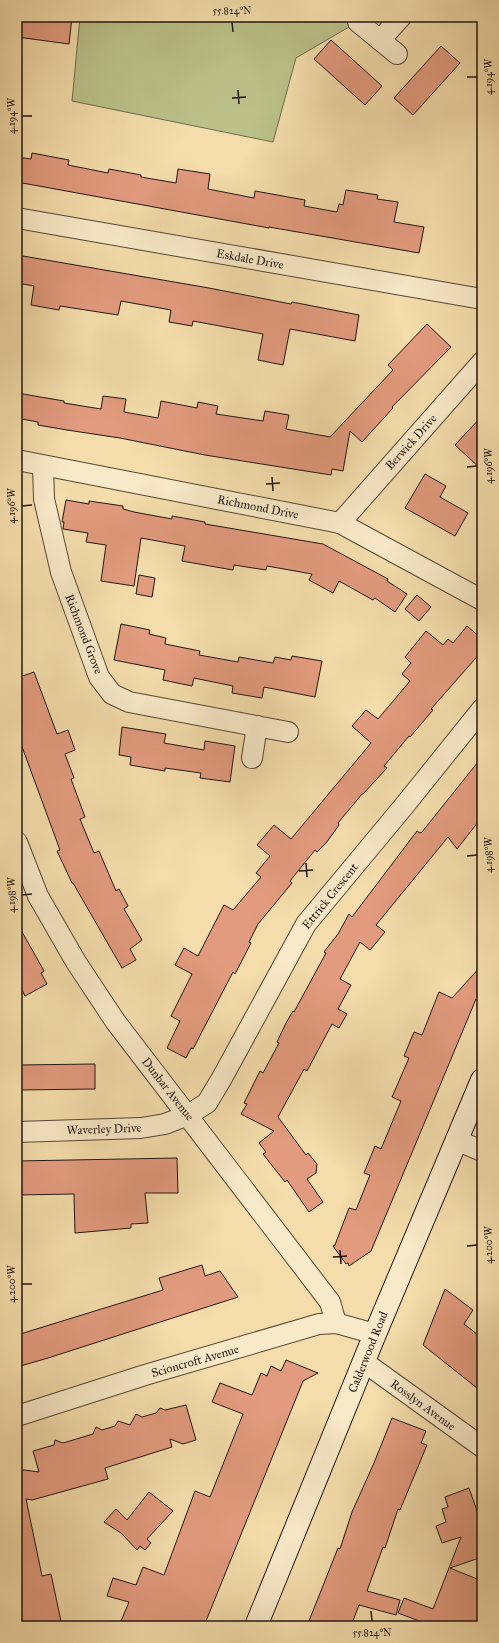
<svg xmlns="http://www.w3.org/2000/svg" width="499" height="1643" viewBox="0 0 499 1643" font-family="'IM FELL Great Primer',serif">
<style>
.green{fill:#bbc189;stroke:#6e6b4d}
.building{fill:#e29b7e;stroke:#211511}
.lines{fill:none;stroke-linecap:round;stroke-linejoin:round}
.street-casing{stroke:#564738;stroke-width:22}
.secondary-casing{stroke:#211511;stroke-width:24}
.street{stroke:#f8e9c8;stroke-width:20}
.secondary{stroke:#f8e9c8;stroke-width:22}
.ticks{fill:none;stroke:#211511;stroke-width:1.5}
.labels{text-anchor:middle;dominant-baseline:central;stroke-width:3;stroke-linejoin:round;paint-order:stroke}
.street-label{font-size:12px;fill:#211511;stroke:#f8e9c8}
.neatline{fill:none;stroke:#211511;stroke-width:1.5}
.ticks-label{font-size:10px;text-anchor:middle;fill:#211511}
</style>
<rect width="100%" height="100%" fill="#f4ddab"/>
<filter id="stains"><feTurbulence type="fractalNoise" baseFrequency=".005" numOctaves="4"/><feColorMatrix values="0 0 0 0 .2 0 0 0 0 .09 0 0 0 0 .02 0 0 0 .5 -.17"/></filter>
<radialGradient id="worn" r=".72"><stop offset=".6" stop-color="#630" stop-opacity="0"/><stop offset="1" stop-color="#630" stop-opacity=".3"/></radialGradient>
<polygon class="green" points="80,17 366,17 296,58 273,142 72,101"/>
<g class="building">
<polygon points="17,17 72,17 69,44 17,37"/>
<polygon points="331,40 382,86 365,105 314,59"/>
<polygon points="441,46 460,63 413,115 394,98"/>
<polygon points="32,153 69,160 68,165 108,173 109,169 141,175 141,177 176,183 178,169 210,174 208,189 254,198 255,191 305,200 304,206 337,212 339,204 343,205 346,190 378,195 377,199 398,202 394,222 424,227 419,253 269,227 269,228 17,182 17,157 31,159"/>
<polygon points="17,255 209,288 291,304 292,302 359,315 355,341 290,329 283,365 258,360 263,334 193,321 192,326 169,322 171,310 121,301 118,315 60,306 59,310 31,305 34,286 17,283"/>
<polygon points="427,324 451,347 392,407 393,408 362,442 350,431 343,471 332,469 331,475 205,455 120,438 67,430 38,425 38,422 17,418 17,393 64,401 64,403 101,409 103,396 126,399 124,412 158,418 161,401 197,408 198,402 218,406 216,414 263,421 265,411 289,415 286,429 330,437 393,370 388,365"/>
<polygon points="482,416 482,470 455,445"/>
<polygon points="425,474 446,486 440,497 468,513 455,536 405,508"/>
<polygon points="66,500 89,504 89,501 123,506 123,509 134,512 172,519 172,516 205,522 205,524 323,544 388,579 387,581 407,594 395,612 375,598 373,600 339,581 333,593 309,580 312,574 267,566 266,570 234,565 233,570 182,561 185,546 141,538 134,586 101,581 106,545 86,542 88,533 63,529 64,522 62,522"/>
<polygon points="139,575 155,578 152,597 136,594"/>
<polygon points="417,595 431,607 419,621 405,609"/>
<polygon points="121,624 150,630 149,634 166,638 165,644 200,651 199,655 238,662 239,657 273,663 275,657 291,660 292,656 322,661 315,697 264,687 262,698 232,693 233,686 194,678 192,686 163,680 165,670 114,660"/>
<polygon points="467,626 482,639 482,651 431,709 433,710 410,737 409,736 384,766 387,768 363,794 362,794 338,823 339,825 326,843 317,852 315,850 290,881 292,883 258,924 249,942 251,943 235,974 233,972 193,1049 191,1048 186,1058 167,1048 180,1021 171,1016 192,974 175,965 184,948 198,956 224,905 233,910 261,877 256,873 270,856 257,845 274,825 291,839 371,743 352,726 366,710 378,719 410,681 402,674 411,663 405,657 426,631 443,645 448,639 453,643"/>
<polygon points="34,672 57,734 68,730 75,750 65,754 74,778 71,779 85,817 80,819 94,853 99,851 116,891 119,889 128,906 124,909 142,940 130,949 136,960 122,968 73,883 72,883 57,851 60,850 17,733 17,678"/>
<polygon points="122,727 166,734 164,743 204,750 205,741 235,746 230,782 200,778 201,773 165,768 165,771 130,765 131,757 119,755"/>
<polygon points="482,757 482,817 457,849 448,837 376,925 385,932 370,950 360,942 340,979 351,985 338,1009 347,1014 339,1028 332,1024 307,1071 304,1069 278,1117 306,1155 308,1153 317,1164 316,1173 307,1179 323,1202 309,1212 287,1180 285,1182 263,1154 266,1152 259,1143 274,1131 241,1114 247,1104 244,1103 260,1071 263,1073 279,1043 277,1042 286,1023 293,1011 294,1012 326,953 324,952 338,934 349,914 352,917 417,831 420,833 422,832"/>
<polygon points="17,923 44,971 41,973 47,984 25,996 17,980"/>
<polygon points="482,965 482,1005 476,999 371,1251 349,1266 348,1263 346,1264 333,1246 335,1245 349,1208 356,1210 370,1175 364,1173 375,1146 381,1149 401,1101 392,1097 409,1058 404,1056 414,1032 422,1035 439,992 452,998"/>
<polygon points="95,1064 95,1089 17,1090 17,1065"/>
<polygon points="177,1158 178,1193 145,1193 148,1223 131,1224 131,1228 75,1233 74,1194 17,1195 17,1161"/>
<polygon points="202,1265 205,1276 220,1271 238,1297 48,1358 17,1367 17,1335 163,1290 159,1278"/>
<polygon points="445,1289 473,1310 464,1324 482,1338 482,1392 423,1345"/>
<polygon points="286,1360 318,1373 303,1381 204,1626 119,1626 129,1602 107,1596 113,1578 136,1585 143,1567 164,1575 195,1491 210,1497 243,1414 212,1402 220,1383 252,1395 261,1373 267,1376 271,1366 281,1371"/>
<polygon points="186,1405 196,1440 183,1444 170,1439 172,1447 105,1468 108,1479 32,1500 26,1499 42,1576 51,1574 62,1626 17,1626 17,1469 39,1472 33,1451 54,1445 55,1440 63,1443 93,1434 96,1427 102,1430 115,1426 118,1421 130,1425 136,1414 142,1417 156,1413 160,1408 165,1410"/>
<polygon points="392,1418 426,1431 421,1443 427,1445 400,1510 398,1509 385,1548 383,1547 367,1591 400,1600 396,1615 359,1605 351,1626 307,1626 338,1548 340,1549 352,1512 374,1463"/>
<polygon points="469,1488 482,1525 482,1557 450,1568 482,1581 482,1610 476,1626 427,1626 427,1624 398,1613 404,1598 433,1609 461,1537 442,1543 436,1526 446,1522 442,1509 448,1507 445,1497"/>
<polygon points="149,1492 173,1511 147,1539 151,1543 145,1550 140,1546 137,1550 121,1533 104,1522 116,1509 127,1520"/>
</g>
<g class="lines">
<g class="street-casing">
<g id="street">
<polyline points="358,22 397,54"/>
<polyline points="380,40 401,17"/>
<polyline points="17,218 482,299"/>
<polyline points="17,460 340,523 482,600"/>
<polyline points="43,466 44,499 61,572 99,677 112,694 129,702 288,732"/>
<polyline points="340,523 482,362"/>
<polyline points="252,758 257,726"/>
<polyline points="17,842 38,896 76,962 115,1021 330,1302 336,1323"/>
<polyline points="17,1132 141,1128 165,1124 188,1115 207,1103 222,1078 306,924 404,806 482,709"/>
<polyline points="456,1140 482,1151"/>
<polyline points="364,1362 482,1447"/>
<polyline points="17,1416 145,1375 319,1324 336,1323 375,1334"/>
</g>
</g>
<g class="secondary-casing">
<polyline id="secondary" points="256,1626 375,1334 482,1080"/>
</g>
<use href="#street" class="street"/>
<use href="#secondary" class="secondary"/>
</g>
<path class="ticks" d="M 232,22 L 233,32M 467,77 L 477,77M 238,90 L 239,104M 232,98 L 246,97M 22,116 L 32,116M 467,467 L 477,466M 272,477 L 273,491M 266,484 L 280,483M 22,506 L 32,505M 467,856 L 477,855M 306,863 L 307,877M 299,871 L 313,870M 22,895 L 32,894M 467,1246 L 477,1245M 340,1250 L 341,1264M 333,1257 L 347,1256M 22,1284 L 32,1284M 371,1611 L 372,1621"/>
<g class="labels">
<g class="street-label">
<text transform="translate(250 259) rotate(10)">Eskdale Drive</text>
<text transform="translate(411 442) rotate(-48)">Berwick Drive</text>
<text transform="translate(258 507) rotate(11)">Richmond Drive</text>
<text transform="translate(84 634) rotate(69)">Richmond Grove</text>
<text transform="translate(330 896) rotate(-51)">Ettrick Crescent</text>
<text transform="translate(168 1089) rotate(52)">Dunbar Avenue</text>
<text transform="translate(104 1129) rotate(-2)">Waverley Drive</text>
<text transform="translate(368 1352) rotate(-68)">Calderwood Road</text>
<text transform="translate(195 1361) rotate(-16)">Scioncroft Avenue</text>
<text transform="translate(423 1405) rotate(36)">Rosslyn Avenue</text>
</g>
</g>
<rect width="499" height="1643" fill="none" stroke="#f4ddab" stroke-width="44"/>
<rect x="22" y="22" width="455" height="1599" class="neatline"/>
<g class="ticks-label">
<text x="232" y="14">55.824°N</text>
<text transform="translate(488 77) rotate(-90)" y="4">4.194°W</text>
<text transform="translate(11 116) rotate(-90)" y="4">4.194°W</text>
<text transform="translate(488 466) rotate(-90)" y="4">4.196°W</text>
<text transform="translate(11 506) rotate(-90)" y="4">4.196°W</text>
<text transform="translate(488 855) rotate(-90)" y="4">4.198°W</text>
<text transform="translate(11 895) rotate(-90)" y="4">4.198°W</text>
<text transform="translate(488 1245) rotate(-90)" y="4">4.200°W</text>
<text transform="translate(11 1284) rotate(-90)" y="4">4.200°W</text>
<text x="372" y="1636">55.824°N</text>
</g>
<rect width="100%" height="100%" filter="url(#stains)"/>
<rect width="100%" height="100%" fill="url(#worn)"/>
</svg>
